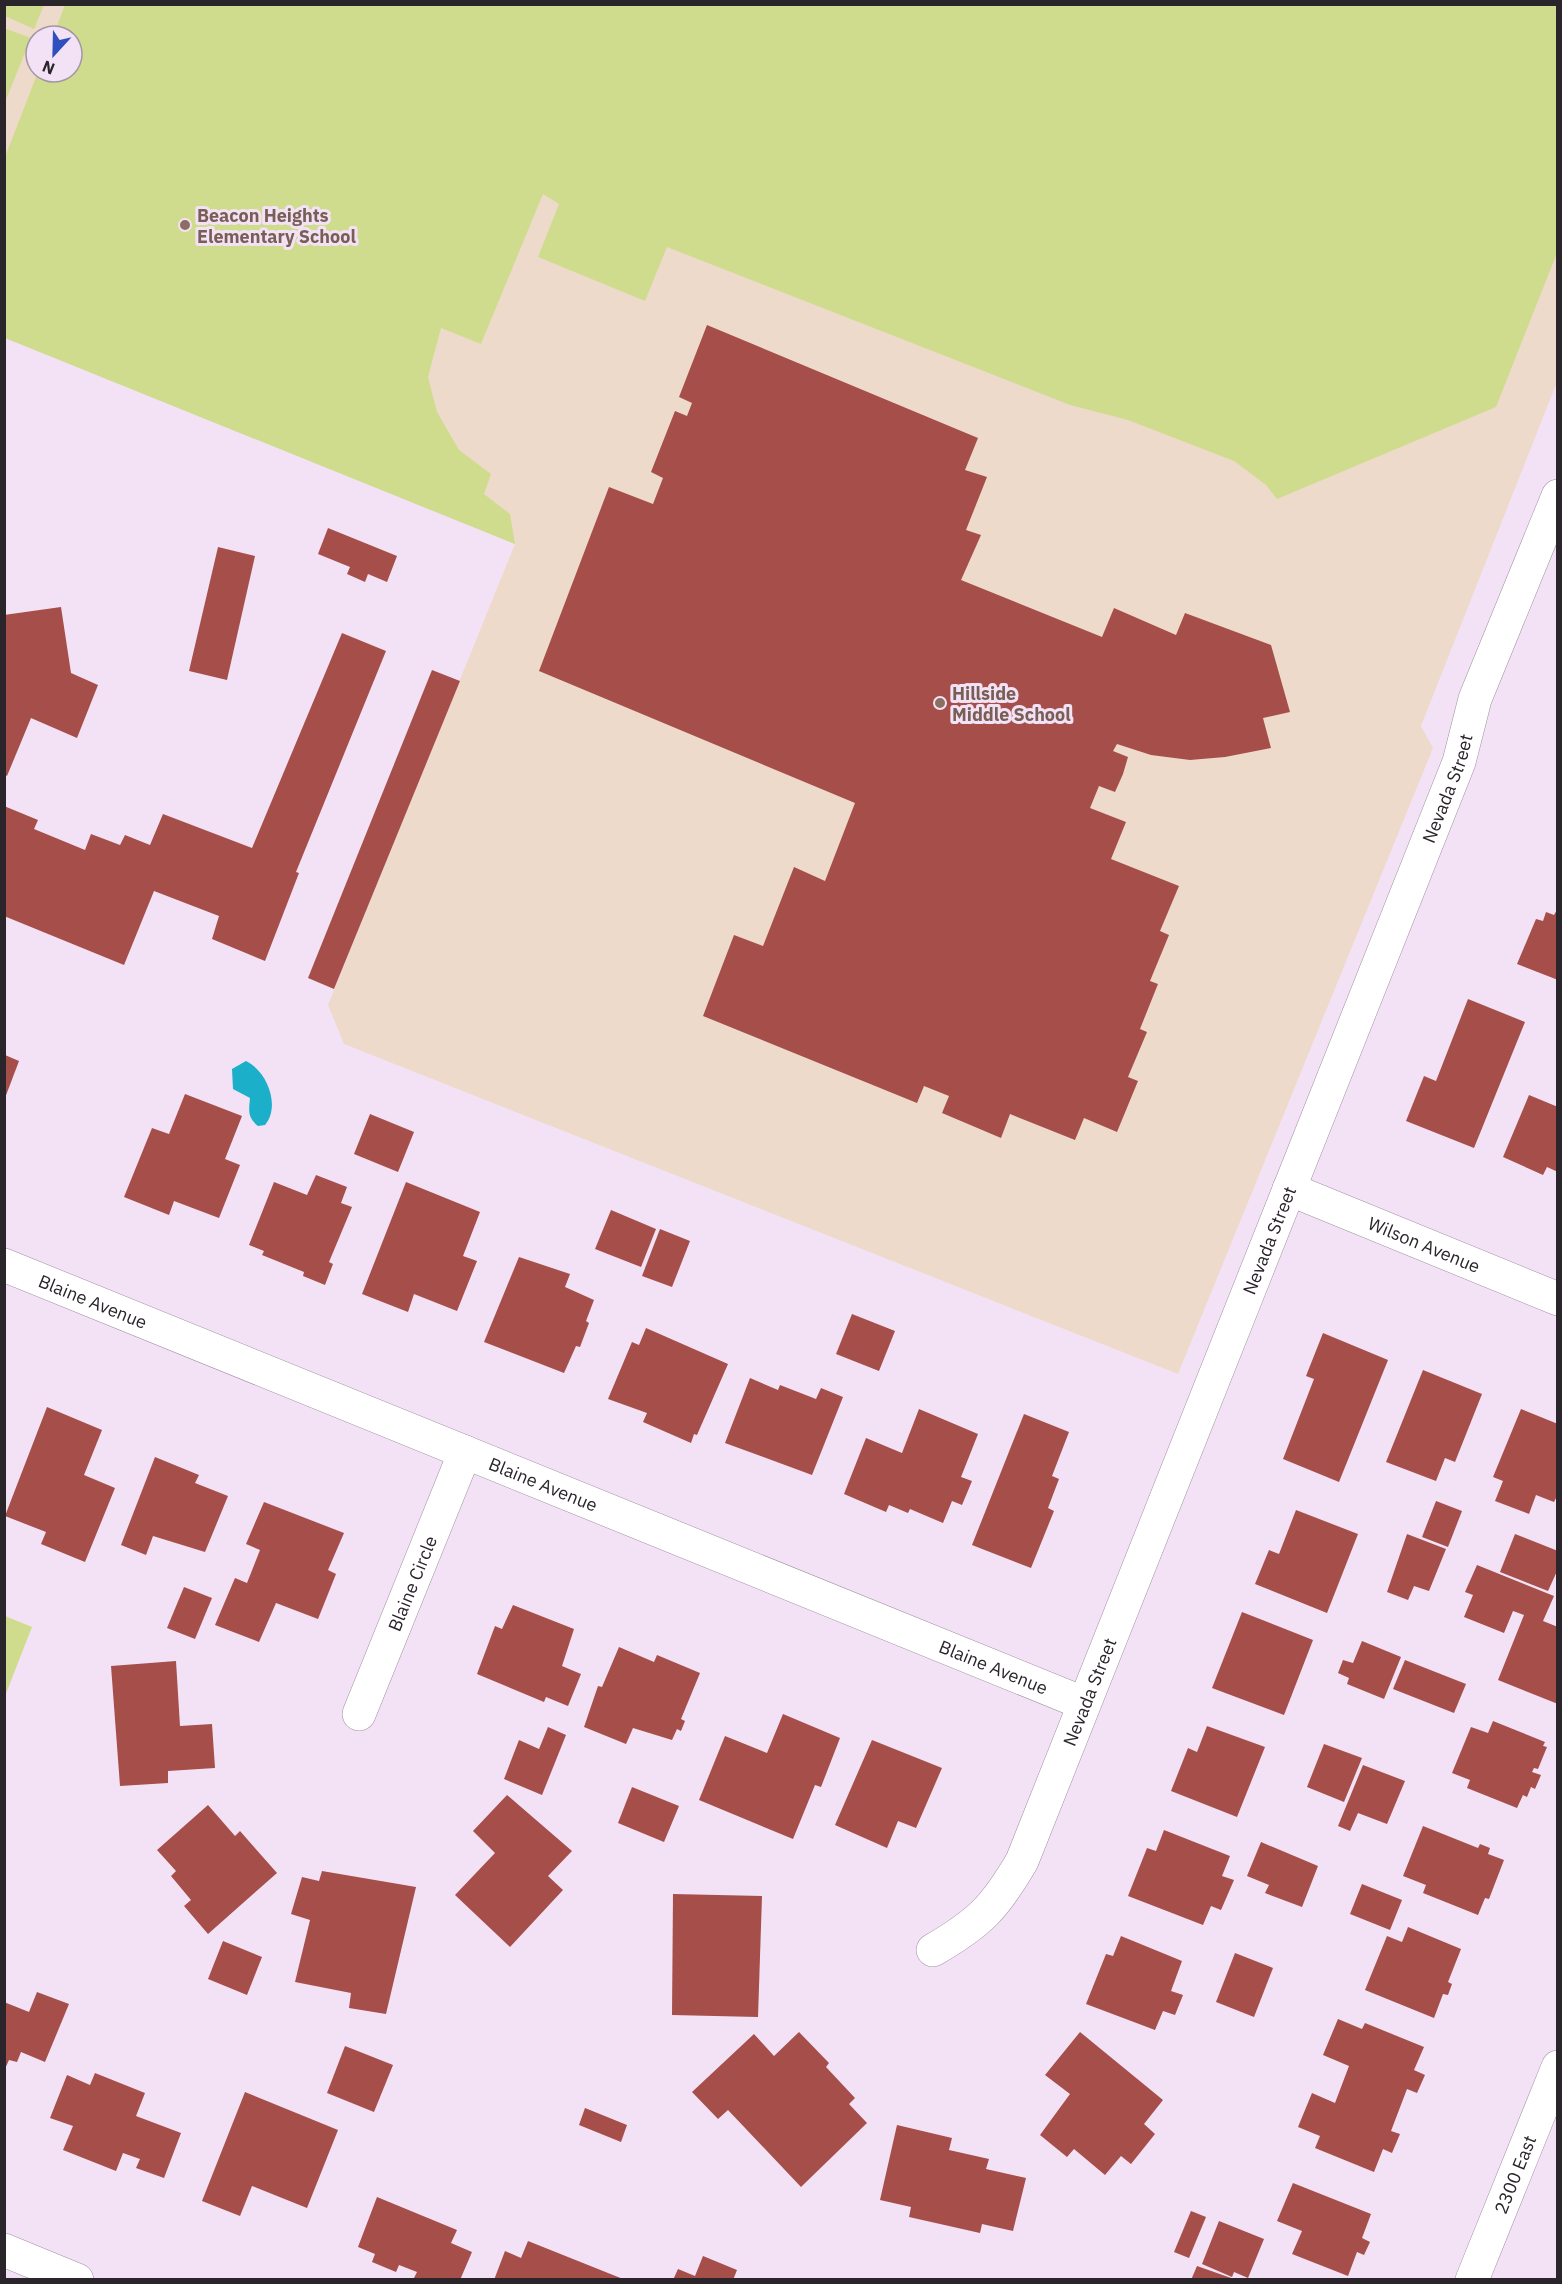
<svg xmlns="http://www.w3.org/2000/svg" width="1562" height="2284" viewBox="0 0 1562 2284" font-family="'IBM Plex Sans',sans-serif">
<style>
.education{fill:#eedacb;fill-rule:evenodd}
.green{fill:#cfdc8d}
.water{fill:#1bafca}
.building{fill:#a64e49}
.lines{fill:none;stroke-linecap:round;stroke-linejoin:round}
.street-casing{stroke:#a191a2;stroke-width:34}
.secondary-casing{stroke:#a191a2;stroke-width:34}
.street{stroke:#fff;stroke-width:33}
.secondary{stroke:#fff;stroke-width:33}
.education-dot{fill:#8d6e63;stroke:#f3e2f5;stroke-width:2}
.labels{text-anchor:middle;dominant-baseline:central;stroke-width:6;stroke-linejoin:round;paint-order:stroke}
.education-label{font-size:18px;font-weight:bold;fill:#785e54;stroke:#f3e2f5;text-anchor:start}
.street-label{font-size:18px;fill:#2a242b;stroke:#f3e2f5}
</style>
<rect width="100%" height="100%" fill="#f3e2f5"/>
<path class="education" d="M 4,5 L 1557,5 L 1557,382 L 1421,726 L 1433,748 L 1178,1374 L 344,1044 L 328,1005 L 515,544 L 5,338 ZM 36,36 L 72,36 L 72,72 L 36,72 Z"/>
<g class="green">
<polygon points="4,5 5,4 44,5 34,29 5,16"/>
<polygon points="65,5 1557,5 1557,253 1496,407 1277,499 1266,485 1234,461 1128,420 1070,405 667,247 645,301 538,257 559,204 543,194 481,344 441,328 428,377 437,412 459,450 491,474 484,494 510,514 515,544 5,338 5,157 38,72 72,72 72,36 53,36"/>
<polygon points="4,28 31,38 5,102 4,102"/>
<polygon points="5,1616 32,1627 5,1696"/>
</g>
<path class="water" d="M 246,1061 C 267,1071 281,1106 265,1125 L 258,1126 C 247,1117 249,1110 250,1098 L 233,1089 L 232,1069 Z"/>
<g class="building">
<polygon points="707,325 978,438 965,470 987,477 966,530 981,535 961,580 1102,637 1114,608 1176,635 1185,613 1271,645 1290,712 1263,718 1271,748 1225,757 1190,760 1151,755 1117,744 1113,751 1128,757 1123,774 1115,792 1099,786 1090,808 1126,822 1111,859 1179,886 1160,931 1169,935 1150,981 1158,984 1140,1029 1147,1032 1128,1077 1138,1081 1117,1132 1084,1118 1075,1140 1010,1114 1001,1138 942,1113 949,1096 924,1086 917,1103 703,1016 734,935 763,946 794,867 825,881 855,803 539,671 609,487 653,504 663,478 651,472 675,411 687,416 692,403 679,397"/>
<polygon points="328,528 397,556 387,582 368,574 365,582 347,574 350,567 318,554"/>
<polygon points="218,547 255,556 227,680 189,671"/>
<polygon points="61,607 71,673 98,685 77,738 31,718 7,776 4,774 4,615"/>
<polygon points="342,633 386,651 296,872 299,873 265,961 212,939 219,916 154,891 124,965 4,916 4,806 38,820 34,829 85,850 91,834 120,845 125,835 150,845 163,814 252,848"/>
<polygon points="432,670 460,681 334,989 308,978"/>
<polygon points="1558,908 1558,980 1517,964 1536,919 1543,921 1546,912 1554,915"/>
<polygon points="1468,999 1525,1022 1474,1148 1406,1121 1424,1076 1436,1081"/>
<polygon points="5,1055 19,1061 5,1098"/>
<polygon points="185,1094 242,1116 225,1159 240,1165 219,1218 174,1201 169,1215 124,1197 152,1128 169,1134"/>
<polygon points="1529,1095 1558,1107 1558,1172 1547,1167 1543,1175 1503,1157"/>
<polygon points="370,1114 414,1132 398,1172 354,1154"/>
<polygon points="316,1175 347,1187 341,1203 352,1207 329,1262 333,1264 325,1285 303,1276 304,1272 262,1255 264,1251 249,1245 274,1182 307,1195"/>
<polygon points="406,1182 480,1212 463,1256 477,1261 457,1311 414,1294 408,1312 362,1294"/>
<polygon points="611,1210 656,1229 641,1267 595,1249"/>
<polygon points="660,1229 690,1241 672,1287 642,1276"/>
<polygon points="519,1257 570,1274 565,1287 594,1300 586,1321 589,1323 580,1347 576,1346 564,1373 484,1342"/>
<polygon points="852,1314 895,1331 879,1371 836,1354"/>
<polygon points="646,1328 728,1364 697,1435 694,1434 691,1443 643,1422 647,1413 608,1399 632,1342 639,1345"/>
<polygon points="1323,1333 1388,1360 1339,1482 1283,1459 1314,1379 1306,1376"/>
<polygon points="1423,1370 1482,1394 1455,1462 1445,1458 1436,1481 1386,1462"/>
<polygon points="750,1378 778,1390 780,1385 816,1399 821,1388 843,1397 812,1475 725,1443"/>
<polygon points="47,1407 102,1430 84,1475 115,1488 85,1562 41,1544 46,1532 5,1516"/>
<polygon points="919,1409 978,1434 961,1477 972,1481 962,1505 952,1501 943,1523 910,1509 908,1513 889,1505 886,1512 844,1494 866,1438 902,1453"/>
<polygon points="1521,1409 1558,1424 1558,1494 1554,1502 1536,1495 1529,1514 1495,1501 1503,1481 1493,1477"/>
<polygon points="1024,1414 1069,1432 1052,1476 1059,1479 1048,1508 1054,1511 1031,1568 972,1545"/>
<polygon points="155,1457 199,1475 195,1483 228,1496 205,1552 153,1536 146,1555 121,1545"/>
<polygon points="1436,1501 1462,1511 1448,1547 1422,1537"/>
<polygon points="264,1502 344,1533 328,1570 336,1574 318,1619 276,1603 259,1642 215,1625 235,1578 247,1583 260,1550 246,1544"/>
<polygon points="1296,1510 1358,1534 1327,1613 1255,1584 1269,1550 1279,1554"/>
<polygon points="1407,1534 1446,1549 1429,1591 1414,1586 1408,1600 1387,1592"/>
<polygon points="1515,1534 1558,1551 1558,1569 1548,1591 1500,1572"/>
<polygon points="1477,1565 1554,1596 1543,1621 1558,1627 1558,1704 1498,1680 1524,1615 1513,1611 1504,1633 1464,1617 1473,1595 1465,1592"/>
<polygon points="184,1587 212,1598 195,1639 167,1628"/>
<polygon points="513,1605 574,1629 562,1666 581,1674 568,1706 546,1697 544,1702 477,1674 495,1626 502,1629"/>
<polygon points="1242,1612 1313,1640 1284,1715 1212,1688"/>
<polygon points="1362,1641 1401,1657 1384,1699 1347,1684 1349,1678 1338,1673 1343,1660 1353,1663"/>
<polygon points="619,1647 654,1662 657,1655 700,1673 681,1719 685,1721 681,1731 677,1729 672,1740 633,1728 626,1744 584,1727 598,1686 602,1687"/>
<polygon points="1405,1660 1466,1684 1454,1713 1393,1689"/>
<polygon points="176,1661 180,1726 212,1724 215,1768 168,1771 168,1783 120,1786 111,1666"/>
<polygon points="783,1714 840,1738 821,1787 815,1785 793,1839 699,1800 725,1736 767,1753"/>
<polygon points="1493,1721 1545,1742 1543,1746 1547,1747 1538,1769 1534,1768 1532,1772 1541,1775 1535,1789 1531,1787 1527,1797 1523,1795 1517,1808 1467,1788 1470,1780 1452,1773 1471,1727 1488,1733"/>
<polygon points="1207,1726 1265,1747 1237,1817 1171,1791 1188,1748 1197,1752"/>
<polygon points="548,1727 566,1735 542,1795 504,1779 519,1740 539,1749"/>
<polygon points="872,1740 942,1768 916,1828 898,1821 887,1848 835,1825"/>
<polygon points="1324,1744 1362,1758 1344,1802 1307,1787"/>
<polygon points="1363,1765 1405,1781 1387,1824 1358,1813 1350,1831 1338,1826"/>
<polygon points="632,1787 679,1806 664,1842 618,1823"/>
<polygon points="507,1795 572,1851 548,1876 563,1890 510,1947 455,1895 495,1853 473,1831"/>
<polygon points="208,1805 235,1836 240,1831 277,1873 208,1934 184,1906 191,1900 171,1876 176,1871 157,1850"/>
<polygon points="1423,1826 1478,1848 1480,1844 1490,1848 1488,1854 1504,1860 1489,1899 1485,1898 1478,1915 1423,1893 1426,1885 1403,1876"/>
<polygon points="1164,1830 1230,1856 1222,1876 1234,1880 1221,1910 1211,1906 1203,1925 1128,1896 1147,1848 1156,1851"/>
<polygon points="1261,1842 1318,1866 1302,1907 1265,1893 1269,1885 1247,1876"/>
<polygon points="322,1871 416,1887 386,2014 349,2008 351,1993 295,1982 310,1920 291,1914 302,1877 319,1881"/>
<polygon points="1362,1884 1402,1900 1390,1930 1350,1914"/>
<polygon points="673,1894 762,1896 758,2017 672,2015"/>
<polygon points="1408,1927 1461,1949 1448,1982 1452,1984 1448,1995 1443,1994 1434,2018 1365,1990 1387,1936 1402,1942"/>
<polygon points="1121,1936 1182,1961 1171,1991 1183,1995 1175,2015 1163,2011 1155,2030 1086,2004 1106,1954 1113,1956"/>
<polygon points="223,1941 262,1957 247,1995 208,1979"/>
<polygon points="1235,1953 1273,1968 1254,2017 1216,2002"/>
<polygon points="37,1992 69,2004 45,2062 21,2052 17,2062 9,2060 4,2071 4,2002 29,2012"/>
<polygon points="1338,2019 1362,2029 1365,2023 1424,2047 1414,2070 1425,2075 1417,2093 1407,2089 1391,2131 1400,2134 1392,2153 1383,2149 1374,2172 1315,2148 1320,2136 1298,2127 1312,2093 1335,2103 1349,2066 1323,2055"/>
<polygon points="799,2032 829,2063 826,2067 855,2098 849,2104 867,2123 801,2187 728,2110 718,2119 692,2092 754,2034 774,2056"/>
<polygon points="1080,2032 1163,2100 1144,2124 1155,2134 1131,2164 1121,2156 1105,2175 1074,2149 1067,2157 1040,2135 1070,2094 1045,2075"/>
<polygon points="345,2046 393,2065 374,2112 327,2093"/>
<polygon points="95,2073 145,2093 136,2116 181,2133 164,2178 136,2168 140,2159 123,2153 116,2171 63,2150 73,2126 50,2118 67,2075 90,2085"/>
<polygon points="245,2092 338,2130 307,2208 252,2186 240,2216 202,2201"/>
<polygon points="585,2108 627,2125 621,2142 579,2125"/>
<polygon points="897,2125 952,2138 949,2150 989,2159 986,2169 1026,2178 1013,2231 982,2224 980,2233 909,2217 911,2207 880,2200"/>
<polygon points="1293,2183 1371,2214 1362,2238 1370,2242 1364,2255 1357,2252 1348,2276 1292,2254 1302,2231 1277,2221"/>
<polygon points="377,2197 457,2230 451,2243 472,2252 460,2280 413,2280 417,2272 399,2265 396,2272 372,2262 375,2254 358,2247"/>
<polygon points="1191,2211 1206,2217 1189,2258 1174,2252"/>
<polygon points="1219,2221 1264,2239 1248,2278 1234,2272 1232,2277 1202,2264"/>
<polygon points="528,2241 623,2279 623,2280 494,2280 505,2251 521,2258"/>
<polygon points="703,2256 737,2270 733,2280 673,2280 678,2269 695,2276"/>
<polygon points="1197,2266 1234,2279 1234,2280 1191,2280"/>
</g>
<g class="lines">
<g class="street-casing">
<g id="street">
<path id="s1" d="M 1289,1189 L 1558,1299"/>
<path id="s2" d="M 4,1265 L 1083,1703"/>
<path id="s3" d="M 359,1714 L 465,1452"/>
<path id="s4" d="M 933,1950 C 980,1923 995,1907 1022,1861 L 1459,762 L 1475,699 L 1558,496"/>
</g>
</g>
<g class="secondary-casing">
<g id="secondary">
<polyline points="4,2250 77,2280"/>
<path id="s5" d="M 1472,2280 L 1558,2067"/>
</g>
</g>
<use href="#street" class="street"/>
<use href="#secondary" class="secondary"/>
</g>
<g class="education-dot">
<circle cx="185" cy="225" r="6"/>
<circle cx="940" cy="703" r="6"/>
</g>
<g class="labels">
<g class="education-label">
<text x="197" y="215">Beacon Heights<tspan x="197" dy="21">Elementary School</tspan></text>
<text x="952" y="693">Hillside<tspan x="952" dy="21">Middle School</tspan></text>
</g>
<g class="street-label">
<text stroke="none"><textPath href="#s4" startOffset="1282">Nevada Street</textPath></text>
<text stroke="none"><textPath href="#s4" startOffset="796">Nevada Street</textPath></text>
<text stroke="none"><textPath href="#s1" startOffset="146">Wilson Avenue</textPath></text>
<text stroke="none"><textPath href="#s2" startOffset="96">Blaine Avenue</textPath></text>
<text stroke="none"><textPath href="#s2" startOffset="582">Blaine Avenue</textPath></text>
<text stroke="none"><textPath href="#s3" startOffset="141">Blaine Circle</textPath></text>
<text stroke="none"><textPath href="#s2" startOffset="1068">Blaine Avenue</textPath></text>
<text stroke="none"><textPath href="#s4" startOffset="310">Nevada Street</textPath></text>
<text stroke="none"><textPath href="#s5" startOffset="114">2300 East</textPath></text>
</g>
</g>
<rect width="1562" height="2284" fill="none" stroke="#2a242b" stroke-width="12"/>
<g transform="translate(54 54) rotate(202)"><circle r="28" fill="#f3e2f5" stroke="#a396a4" stroke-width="1.5"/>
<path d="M0-4.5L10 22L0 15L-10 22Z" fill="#304fbf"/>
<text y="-9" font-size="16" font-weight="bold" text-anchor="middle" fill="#2a242b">N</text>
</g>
</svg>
